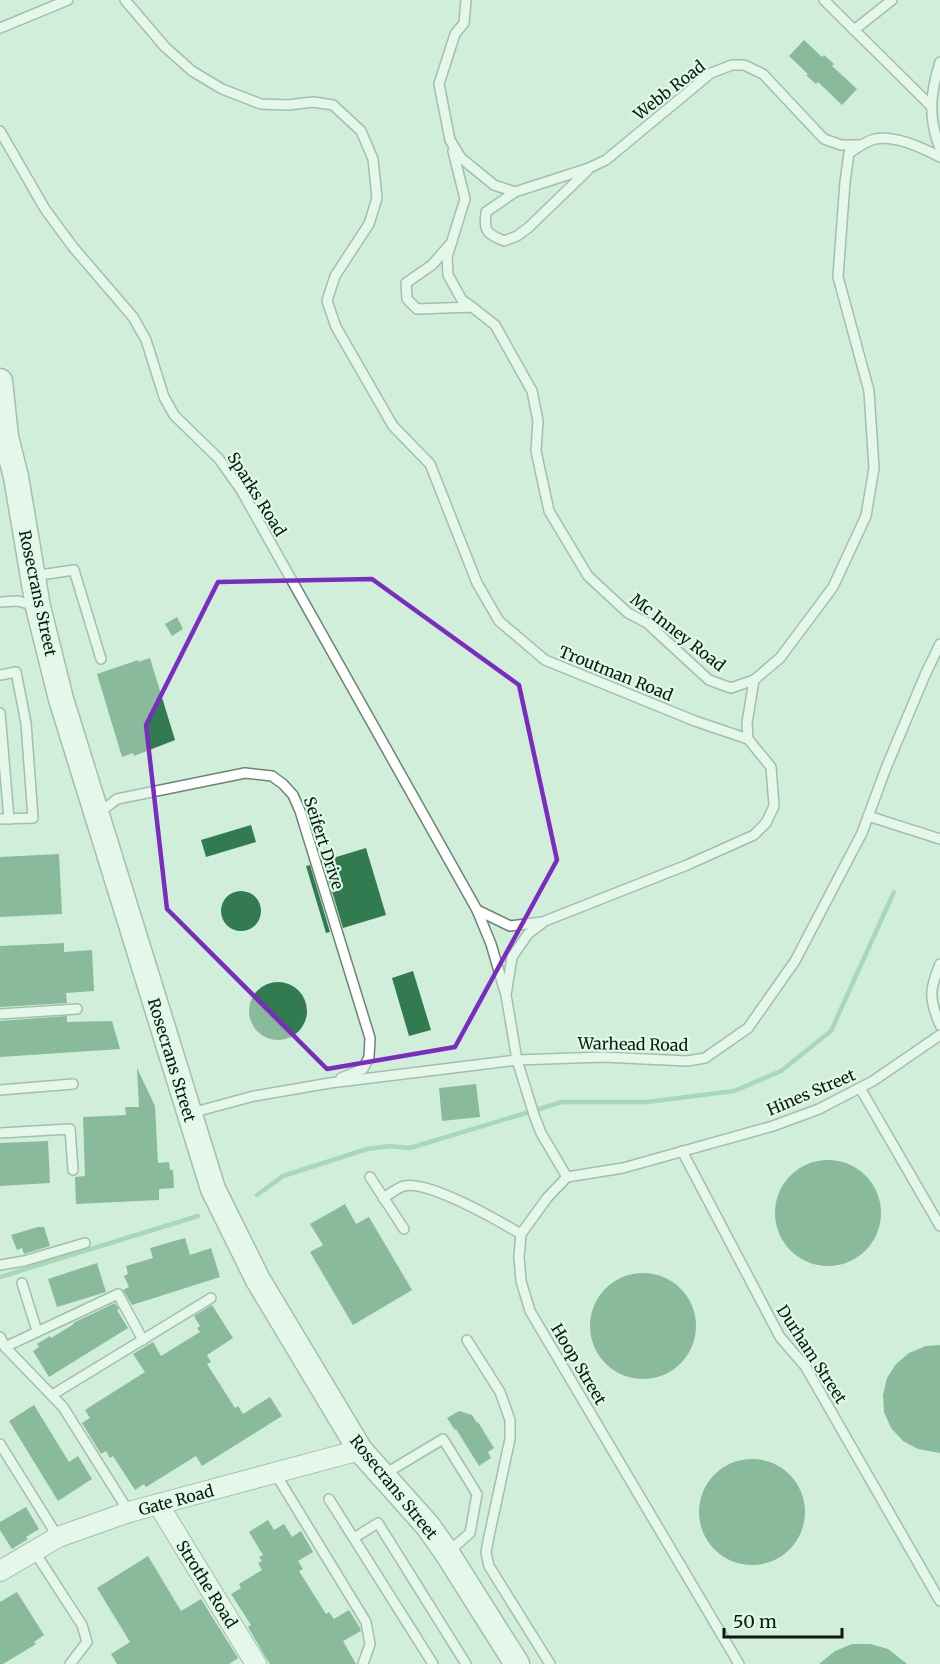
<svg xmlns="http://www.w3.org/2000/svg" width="940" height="1664" viewBox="0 0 940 1664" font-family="Merriweather,serif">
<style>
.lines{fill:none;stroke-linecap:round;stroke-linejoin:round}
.stream{stroke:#76be8f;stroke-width:4.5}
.building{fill:#327b50}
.service-casing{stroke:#6b8673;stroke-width:12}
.minor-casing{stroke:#6b8673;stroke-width:22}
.tertiary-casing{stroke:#6b8673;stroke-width:27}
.service{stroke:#fff;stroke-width:9}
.minor{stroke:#fff;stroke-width:20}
.tertiary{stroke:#fff;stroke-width:24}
.marked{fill:none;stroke:#7b2cbf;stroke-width:4.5;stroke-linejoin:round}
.labels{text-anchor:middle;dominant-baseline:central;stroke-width:4.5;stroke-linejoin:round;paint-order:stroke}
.street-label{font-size:16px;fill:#0d1811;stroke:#ddfbe6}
</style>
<rect width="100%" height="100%" fill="#d0eed9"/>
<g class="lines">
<g class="stream">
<polyline points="257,1195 283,1176 367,1149 389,1146 410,1148 562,1102 647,1102 734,1091 781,1071 831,1031 894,892"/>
<polyline points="0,1277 198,1216"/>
</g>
</g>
<g class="building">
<polygon points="804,40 822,57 824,55 834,64 832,66 857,89 842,105 818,82 816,84 806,75 808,74 789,56"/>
<polygon points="177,617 183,629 172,636 165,624"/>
<polygon points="150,658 175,740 134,756 133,753 122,757 97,674 138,660 138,662"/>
<polygon points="251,825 256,842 206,857 201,840"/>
<polygon points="366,848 386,915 343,928 323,861"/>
<polygon points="59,854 62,914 0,917 0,857"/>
<polygon points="310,865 330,932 326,933 306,866"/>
<circle cx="241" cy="911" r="20"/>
<polygon points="64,943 64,952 92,950 94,991 66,993 67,1003 0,1007 0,946"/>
<polygon points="413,971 431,1030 409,1036 392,978"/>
<circle cx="278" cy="1011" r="29"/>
<polygon points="67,1016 67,1022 112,1021 120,1049 0,1057 0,1021"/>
<polygon points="137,1068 155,1106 158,1163 169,1162 170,1170 173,1170 174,1188 159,1189 159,1200 76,1204 75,1177 85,1176 83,1117 126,1115 125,1107 139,1107"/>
<polygon points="476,1084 480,1117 442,1121 439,1088"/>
<polygon points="48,1141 50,1183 0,1186 0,1143"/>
<circle cx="828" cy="1213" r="53"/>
<polygon points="345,1204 356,1224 369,1217 412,1290 353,1325 310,1252 323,1245 310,1224"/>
<polygon points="38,1227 44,1227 50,1246 24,1254 22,1248 17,1250 11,1235"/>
<polygon points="185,1238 190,1255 211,1248 220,1277 132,1305 123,1290 129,1287 124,1276 128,1274 126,1266 153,1258 150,1248"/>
<polygon points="97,1263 106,1292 57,1307 48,1279"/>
<circle cx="643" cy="1326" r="53"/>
<polygon points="115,1303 119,1309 117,1310 128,1328 49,1377 33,1351 39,1347 37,1344 50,1336 51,1338 74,1324 73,1323"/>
<polygon points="212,1305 233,1338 207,1355 211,1362 207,1364 235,1408 238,1406 243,1414 270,1397 282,1416 202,1466 196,1456 146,1487 144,1484 135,1490 113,1456 110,1458 106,1451 101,1454 82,1423 90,1418 85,1410 145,1372 133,1354 153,1342 161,1356 200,1332 197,1328 200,1326 194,1316"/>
<polygon points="940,1345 940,1453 918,1449 903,1441 891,1428 884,1412 883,1395 887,1378 896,1364 909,1353 926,1346"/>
<polygon points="34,1405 69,1462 78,1456 92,1479 58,1501 9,1421"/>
<polygon points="459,1411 472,1415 477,1423 478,1422 494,1448 488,1452 491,1458 479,1466 456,1429 455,1430 447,1418"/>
<circle cx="752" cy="1512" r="53"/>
<polygon points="26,1507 39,1529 26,1537 28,1539 12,1549 0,1530 0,1522"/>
<polygon points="268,1520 274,1530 284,1524 292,1537 301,1531 313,1552 298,1561 303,1569 299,1571 326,1614 329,1612 334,1619 349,1610 360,1628 361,1631 343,1641 356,1664 270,1664 266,1658 248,1627 251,1625 231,1594 241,1588 239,1584 262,1570 258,1563 262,1561 259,1557 263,1555 249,1532"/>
<polygon points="148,1556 181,1611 201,1599 238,1658 229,1664 117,1664 111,1654 130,1642 97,1588"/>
<polygon points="17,1592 44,1635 34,1642 36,1644 3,1664 0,1664 0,1602"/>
<polygon points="852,1644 870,1644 888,1649 907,1664 819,1664 835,1651"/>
</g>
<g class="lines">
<g class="service-casing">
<g id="service">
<polyline points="125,0 165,47 192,71 222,89 261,104 288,105 313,102 333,105 361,131 373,159 377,198 369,224 335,276 327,301 336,327 393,426 430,464 477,583 499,621 545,660 695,721 748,739 771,767 774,806 766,823 754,835 687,865 545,921 528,934 512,957 506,995 517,1060 534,1115 541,1133 567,1177"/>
<polyline points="466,0 464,23 455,34 439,84 450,140 461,158 494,185 515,192 589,168 606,160 711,73 732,65 744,65 763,74 824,139 841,145 860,145"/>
<polyline points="824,0 931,106"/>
<polyline points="0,28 68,0"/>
<polyline points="854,30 892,0"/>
<path d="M 940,62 C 930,94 928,117 940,149"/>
<polyline points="0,131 45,209 73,247 133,317 146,340 164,397 174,415 219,459 241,490 477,910 510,926 542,922"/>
<polyline points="453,151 465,199 447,257 448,275 462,300 472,307"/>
<path d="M 515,192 L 486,212 C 484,232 486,233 504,241 L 517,236 L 528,228 L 588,170"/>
<path d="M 452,242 L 432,265 L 406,283 L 407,299 L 417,309 L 472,307 L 495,325 L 532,391 L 538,421 L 536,451 L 549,511 L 588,576 L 628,613 L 647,623 L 709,680 L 731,688 L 754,680 L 780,658 L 833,587 L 866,516 L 874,468 L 869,391 L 838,277 L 845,182 L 849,153 C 857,148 866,141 875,139 C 894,135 923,148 940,157"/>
<polyline points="33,576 74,570 101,659"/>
<polyline points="0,602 18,601 36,606"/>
<polyline points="0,675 16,672 26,723 33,818 0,819"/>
<polyline points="0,713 9,819"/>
<polyline points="748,739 747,723 754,680"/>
<polyline points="99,813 117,799 245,773 272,776 283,784 293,795 300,811 370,1038 369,1057 363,1069 341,1078"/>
<polyline points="868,816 940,839"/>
<polyline points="477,910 491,944 505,992"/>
<path d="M 940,964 C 929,990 929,999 940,1025"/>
<polyline points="0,1014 77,1009"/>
<polyline points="860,1088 940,1226"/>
<polyline points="0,1090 73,1084"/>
<polyline points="191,1113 254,1096 330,1083 517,1060 603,1057 687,1061 705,1058 748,1028 795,961 862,833 886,768 925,675 940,644"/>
<polyline points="0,1133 70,1129 73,1170"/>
<polyline points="682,1151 780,1337 805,1366 940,1601"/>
<polyline points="370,1177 404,1229"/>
<path d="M 383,1198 C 390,1194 397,1188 404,1186 C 428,1180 499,1221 521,1234"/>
<polyline points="0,1265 24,1261 85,1243"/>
<polyline points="22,1283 37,1331"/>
<polyline points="0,1337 5,1347 63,1407 129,1512"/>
<polyline points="467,1340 500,1392 510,1420 510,1439 488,1541 486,1553 489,1566 550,1664"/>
<polyline points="5,1347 118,1294 143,1340"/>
<polyline points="52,1395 211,1298"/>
<polyline points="0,1444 58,1537"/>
<polyline points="275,1473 366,1622 370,1644 363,1664"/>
<polyline points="383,1475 443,1439 477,1494 470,1533 447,1553"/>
<polyline points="329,1499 433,1664"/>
<polyline points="354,1538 378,1523 466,1664"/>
<polyline points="34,1551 82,1625 87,1642 70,1664"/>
<polyline points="739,1664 530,1311 521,1281 519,1257 521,1234 547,1198 567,1177 623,1168 773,1126 819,1109 873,1081 940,1035"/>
</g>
</g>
<g class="minor-casing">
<g id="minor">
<polyline points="158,1504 256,1664"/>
<polyline points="0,1571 58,1537 129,1512 360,1450"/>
</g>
</g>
<g class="tertiary-casing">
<polyline id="tertiary" points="0,381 6,437 16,477 38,607 61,699 213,1189 258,1280 360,1450 428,1526 447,1553 517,1664"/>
</g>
<use href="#service" class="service"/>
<use href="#minor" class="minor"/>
<use href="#tertiary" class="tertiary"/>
</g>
<path d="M0 0H940V1664H0ZM 372,579 L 519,685 L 557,860 L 455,1047 L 327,1069 L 167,909 L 146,725 L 218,582 Z" fill="#d0eed9" fill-opacity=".55" fill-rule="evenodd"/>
<path class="marked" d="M 372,579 L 519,685 L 557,860 L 455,1047 L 327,1069 L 167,909 L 146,725 L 218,582 Z"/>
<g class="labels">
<g class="street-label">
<text transform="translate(669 90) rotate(-38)">Webb Road</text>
<text transform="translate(257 494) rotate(58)">Sparks Road</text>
<text transform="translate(38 593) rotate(78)">Rosecrans Street</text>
<text transform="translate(678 632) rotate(38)">Mc Inney Road</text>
<text transform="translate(616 673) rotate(22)">Troutman Road</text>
<text transform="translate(324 843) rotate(72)">Seifert Drive</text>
<text transform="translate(633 1044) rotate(1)">Warhead Road</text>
<text transform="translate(172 1060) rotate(73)">Rosecrans Street</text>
<text transform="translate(811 1092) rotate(-23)">Hines Street</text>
<text transform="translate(812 1354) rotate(57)">Durham Street</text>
<text transform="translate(579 1364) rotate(59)">Hoop Street</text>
<text transform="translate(394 1487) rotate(51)">Rosecrans Street</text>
<text transform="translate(176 1500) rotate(-15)">Gate Road</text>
<text transform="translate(207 1584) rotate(58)">Strothe Road</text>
</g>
</g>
<path d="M724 1628v9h118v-9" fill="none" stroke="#0d1811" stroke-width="3"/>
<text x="733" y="1628" font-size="18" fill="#0d1811" stroke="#ddfbe6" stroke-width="4.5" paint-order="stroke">50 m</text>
</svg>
